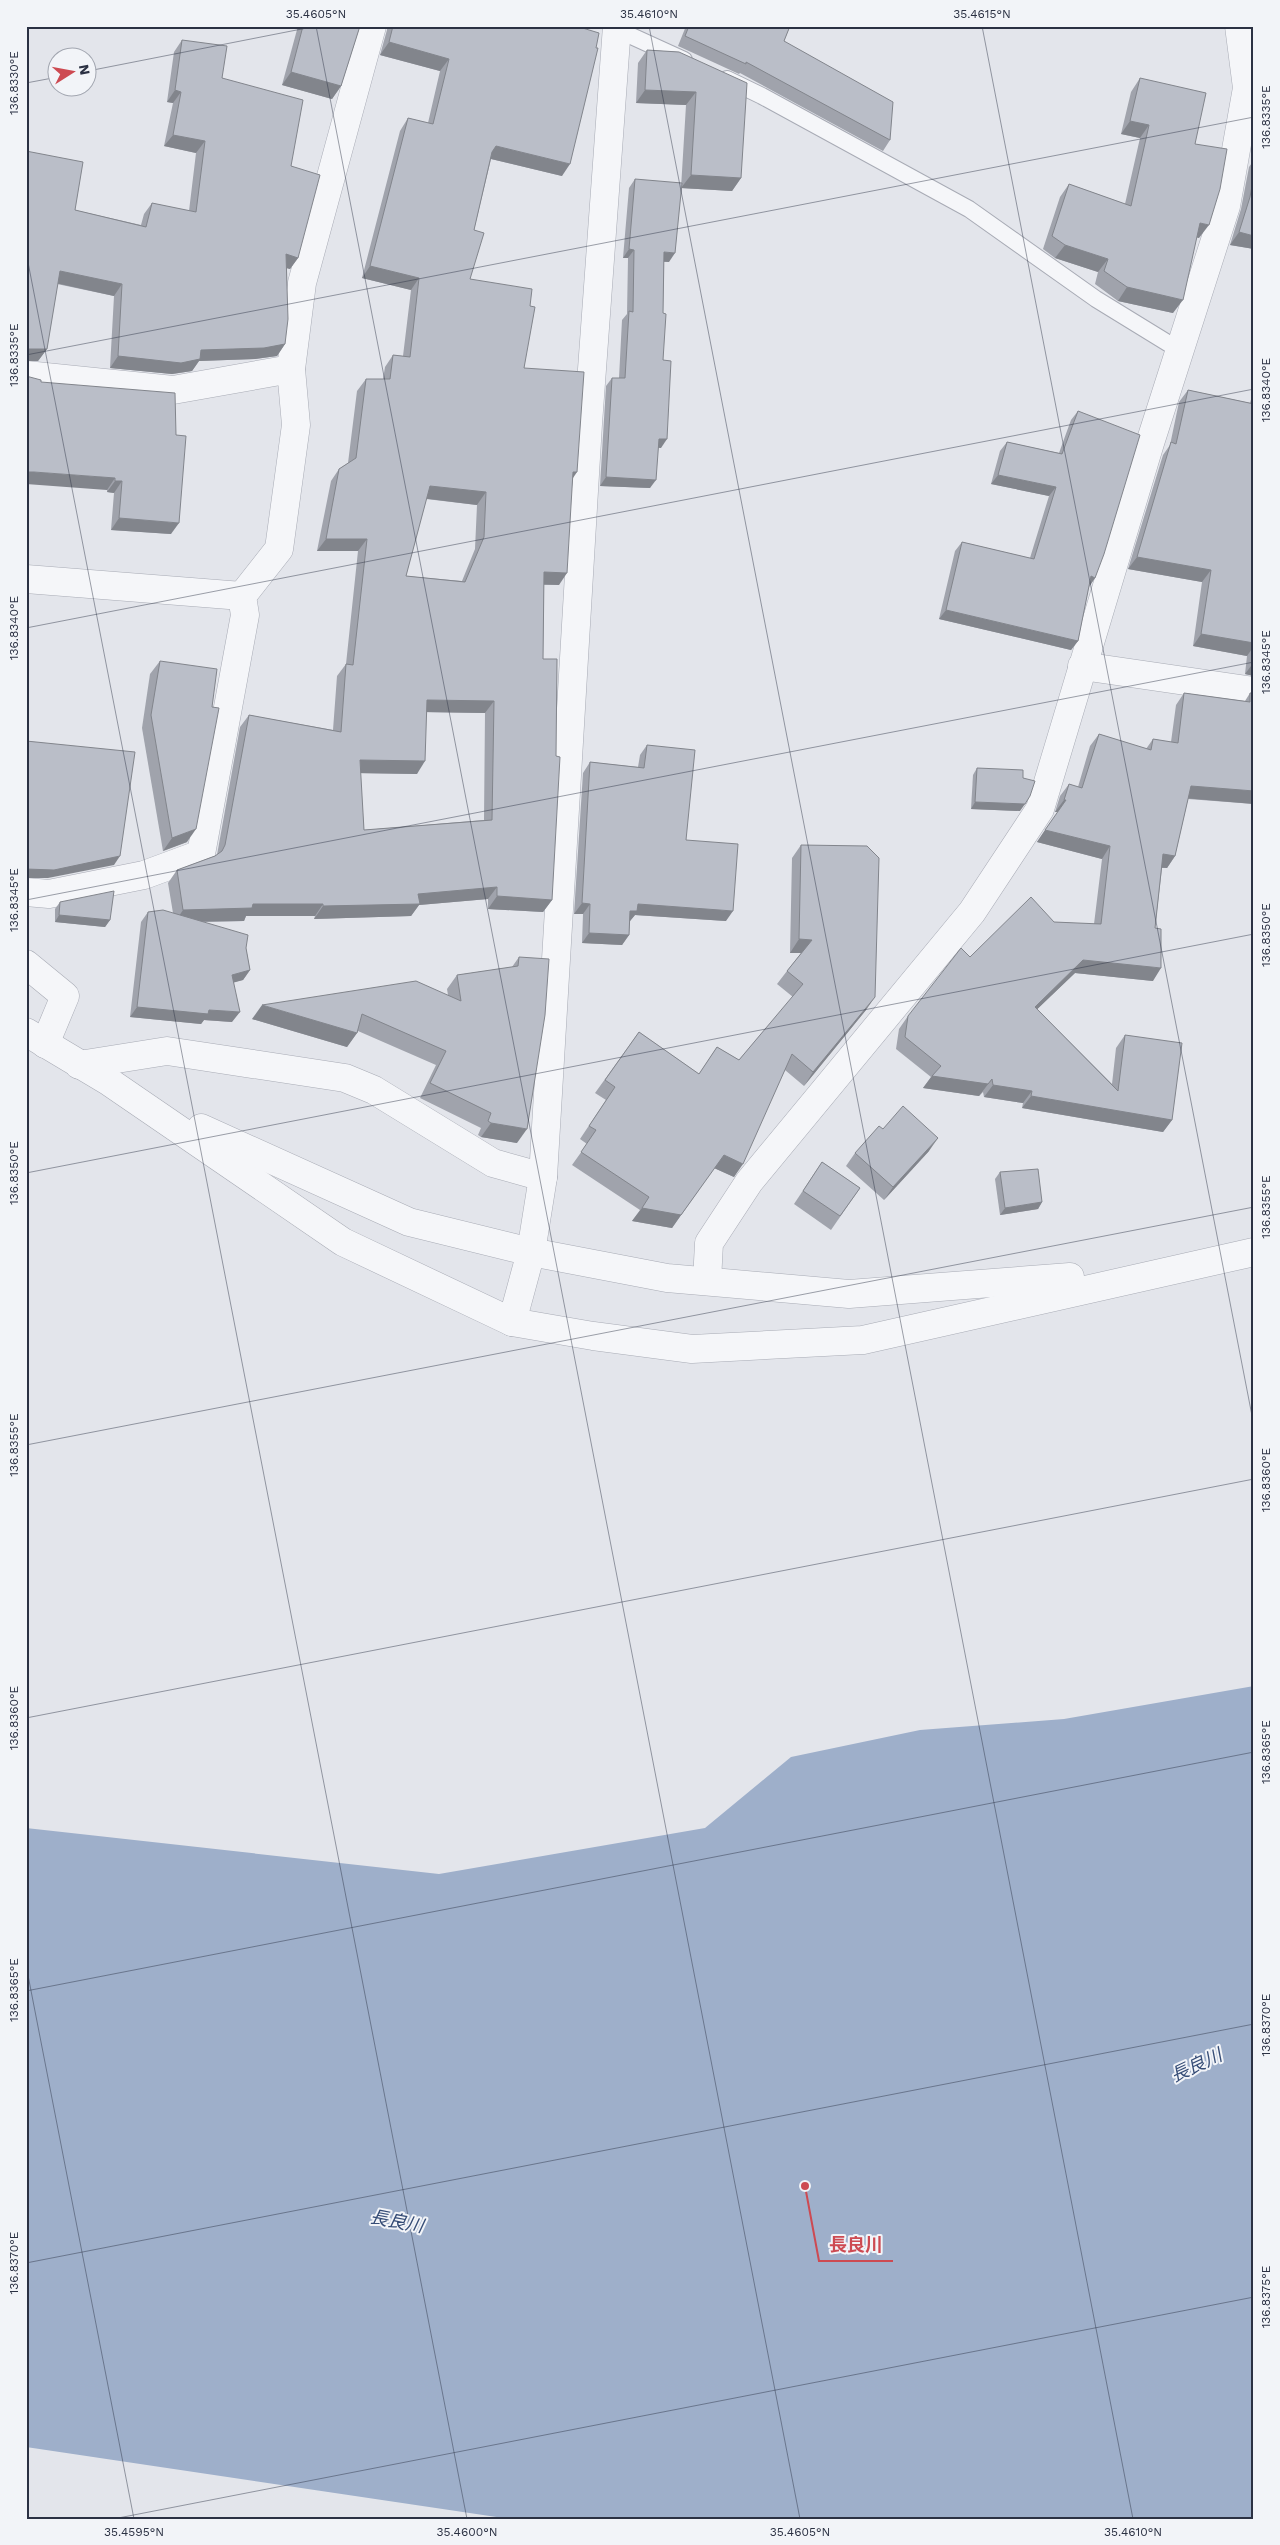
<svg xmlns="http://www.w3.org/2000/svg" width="1280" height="2545" viewBox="0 0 1280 2545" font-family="'Work Sans','Noto Sans JP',sans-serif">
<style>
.water{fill:#9eafca}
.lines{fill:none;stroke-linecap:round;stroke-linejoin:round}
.service-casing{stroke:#a8abb5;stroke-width:18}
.minor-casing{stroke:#a8abb5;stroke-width:29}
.tertiary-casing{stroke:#a8abb5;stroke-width:29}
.service{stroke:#f5f6f9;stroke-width:16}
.minor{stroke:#f5f6f9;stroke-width:28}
.tertiary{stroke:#f5f6f9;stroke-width:28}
.wall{fill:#a0a3ac;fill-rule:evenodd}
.shaded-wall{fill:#82858c}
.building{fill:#babec8;stroke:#82858c;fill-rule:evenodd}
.ticks{fill:none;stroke:#2b3143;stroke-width:1;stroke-opacity:0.45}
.labels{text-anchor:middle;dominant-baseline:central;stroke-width:4;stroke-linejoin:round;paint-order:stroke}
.water-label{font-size:18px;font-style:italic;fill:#354c76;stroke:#f2f4f8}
.leader{fill:none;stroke:#cd4a52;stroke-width:2}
.callout-dot{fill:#cd4a52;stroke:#f2f4f8;stroke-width:2}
.callout-label{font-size:18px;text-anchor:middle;font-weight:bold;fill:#cd4a52;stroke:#f2f4f8;stroke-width:4;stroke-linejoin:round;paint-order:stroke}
.neatline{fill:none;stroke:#2b3143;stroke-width:2}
.ticks-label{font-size:12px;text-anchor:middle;fill:#2b3143}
</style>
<rect width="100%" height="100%" fill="#e3e5eb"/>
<polygon class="water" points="1254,1686 1254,2519 510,2519 26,2447 26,1828 439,1874 705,1828 791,1757 920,1730 1064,1719"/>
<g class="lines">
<g class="service-casing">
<g id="service">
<polyline points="616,29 684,60"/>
<polyline points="727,79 762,96 969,209 1096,299 1179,350"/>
</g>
</g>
<g class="minor-casing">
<g id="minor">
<polyline points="26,375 173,390 291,369"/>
<polyline points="26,579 242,596"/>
<polyline points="1082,666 1254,691"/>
<polyline points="26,892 49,894 144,875 201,854 245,615 242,596 279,549 296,425 291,369 302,283 372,26"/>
<polyline points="26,964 65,996 45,1044"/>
<polyline points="79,1065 167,1051 345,1078 374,1090 493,1163 543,1177"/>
<polyline points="707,1281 709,1243 749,1182 972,912 1040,809 1150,443 1226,206 1247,88 1239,26"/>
<polyline points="512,1322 531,1252 543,1177 588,424 617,26"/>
</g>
</g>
<g class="tertiary-casing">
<g id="tertiary">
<polyline points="26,1032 108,1081 343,1242 512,1322 593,1336 692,1349 863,1340 1254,1252"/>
<polyline points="201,1128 409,1222 531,1252 667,1278 849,1294 1070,1277"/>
</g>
</g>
<use href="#service" class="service"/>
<use href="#minor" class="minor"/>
<use href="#tertiary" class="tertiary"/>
</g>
<g class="wall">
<polygon points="298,26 360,26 341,86 332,99 282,85"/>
<path d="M 387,26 L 576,26 L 562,176 L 491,159 L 474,230 L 470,279 L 530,306 L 524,368 L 573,479 L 559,585 L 544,585 L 543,659 L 552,900 L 543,912 L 488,909 L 488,899 L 419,905 L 411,916 L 314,919 L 315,916 L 246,916 L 244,921 L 201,922 L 246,948 L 250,970 L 243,980 L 234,982 L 232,1022 L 204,1020 L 201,1024 L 130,1017 L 141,922 L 148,912 L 173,913 L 168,883 L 177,870 L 217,855 L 240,727 L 249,715 L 333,730 L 337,676 L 346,664 L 358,551 L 317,551 L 331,481 L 339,469 L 348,463 L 357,391 L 366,379 L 383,379 L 385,367 L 393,355 L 403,356 L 411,290 L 362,278 L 400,131 L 408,118 L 428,123 L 440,71 L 380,55 L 387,30 ZM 426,499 L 477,505 L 475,549 L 462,581 L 406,576 ZM 427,712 L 485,713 L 484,820 L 364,830 L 360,773 L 417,774 Z"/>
<polygon points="686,26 790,26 784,41 890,140 883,151 740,73 739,74 678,46"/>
<polygon points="182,40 222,78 291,166 298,258 290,269 287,268 285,344 277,356 255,359 199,361 192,371 172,374 110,368 114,296 57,284 47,349 38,361 75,210 141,225 144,214 152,203 189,211 196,153 164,146 173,103 167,102 174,52"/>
<polygon points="647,50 679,52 741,178 732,191 681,188 686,105 636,103 638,63"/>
<polygon points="1140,78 1195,144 1199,238 1197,237 1173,313 1118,301 1095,284 1098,272 1055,258 1043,249 1060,197 1069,184 1125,204 1140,138 1121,134 1131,92"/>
<polygon points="1254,160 1254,249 1230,245 1241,209 1249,167"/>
<polygon points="635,179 669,262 664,262 663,313 663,360 661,448 658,448 650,488 600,486 606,386 612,378 619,378 622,320 627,314 628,258 623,258 629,188"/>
<polygon points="41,382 171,534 111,530 114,493 107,492 107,490"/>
<polygon points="1254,389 1254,676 1245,674 1247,656 1193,646 1202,582 1128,569 1163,455 1170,445 1179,402 1188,390 1250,403"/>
<polygon points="1078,411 1095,578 1089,586 1078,641 1071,650 939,619 955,551 962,542 1030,558 1049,496 991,484 1000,451 1007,442 1059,453 1071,420"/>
<polygon points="160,661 187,842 163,851 142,728 150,674"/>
<polygon points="1184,693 1245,701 1250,693 1254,693 1254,804 1188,799 1175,856 1167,868 1162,868 1155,928 1153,981 1075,973 1037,1009 1112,1084 1116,1048 1125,1035 1172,1120 1163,1132 1022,1108 1023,1103 984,1097 983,1092 979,1096 923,1088 931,1077 896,1049 899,1029 908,1016 970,957 1054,922 1094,924 1102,859 1037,842 1058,812 1055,812 1060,796 1069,784 1078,787 1090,746 1099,734 1146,749 1153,739 1171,742 1176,705"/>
<polygon points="647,745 686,840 726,921 635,915 630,921 629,935 622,945 582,943 583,914 574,914 583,773 590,762 638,767 640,755"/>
<polygon points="977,768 1023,778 1020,811 971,809 973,775"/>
<polygon points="801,845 866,1010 804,1086 785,1070 734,1177 714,1168 672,1228 632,1221 640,1210 572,1165 587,1144 580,1139 606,1100 595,1093 639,1032 699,1074 717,1047 739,1060 793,997 777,984 787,971 801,953 790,953 792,858"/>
<polygon points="60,902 110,920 105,927 55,922 55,909"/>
<polygon points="519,957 517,1143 481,1137 478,1135 481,1128 420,1098 436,1065 358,1031 357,1033 347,1047 252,1019 448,995 447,989 457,975 512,967"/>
<polygon points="929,1151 884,1200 846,1166 855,1153"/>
<polygon points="822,1162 860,1188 831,1230 794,1204"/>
<polygon points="1000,1172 1042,1202 1038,1209 1000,1215 995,1179"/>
</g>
<g class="shaded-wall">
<polygon points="389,42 449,59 440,71 380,55"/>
<polygon points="291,72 341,86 332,99 282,85"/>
<polygon points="175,90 181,92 173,103 167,102"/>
<polygon points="645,90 696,92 686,105 636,103"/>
<polygon points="1130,121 1149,125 1140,138 1121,134"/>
<polygon points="173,135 205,141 196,153 164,146"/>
<polygon points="496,146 570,164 562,176 487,158"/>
<polygon points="691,175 741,178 732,191 681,188"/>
<polygon points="1200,223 1209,225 1199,238 1191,236"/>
<polygon points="1239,232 1254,236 1254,249 1230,245"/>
<polygon points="1065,245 1108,259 1098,272 1055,258"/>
<polygon points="629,249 634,250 628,258 623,258"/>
<polygon points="664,252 675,253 669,262 658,261"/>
<polygon points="286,254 298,258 290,269 278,266"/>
<polygon points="370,266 419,278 411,290 362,278"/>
<polygon points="60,271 122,284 114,296 51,282"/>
<polygon points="1127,287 1183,300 1173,313 1118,301"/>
<polygon points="285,344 277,356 255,359 199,361 192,371 172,374 110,368 118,356"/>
<polygon points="27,349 47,349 38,361 26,361 26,350"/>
<polygon points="659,439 667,439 661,448 653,447"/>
<polygon points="26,472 34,472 115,478 107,490 26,484"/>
<polygon points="573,472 577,472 569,484"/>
<polygon points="998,475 1056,487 1049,496 991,484"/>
<polygon points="606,477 656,480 650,488 600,486"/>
<polygon points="115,481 122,481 114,493 107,492"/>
<polygon points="430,486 486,492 477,505 421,498"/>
<polygon points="119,518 179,523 171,534 111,530"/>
<polygon points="326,539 367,539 358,551 317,551"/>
<polygon points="1137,557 1211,570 1202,582 1128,569"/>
<polygon points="544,572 567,573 559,585 536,584"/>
<polygon points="1091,576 1095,578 1089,587"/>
<polygon points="946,610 1078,641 1071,650 939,619"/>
<polygon points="1201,634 1254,643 1254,646 1247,656 1193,646"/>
<polygon points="1254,662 1254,676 1245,674"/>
<polygon points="427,700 494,701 485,713 419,712"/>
<polygon points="360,760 425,761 417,774 351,773"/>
<polygon points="1191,786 1254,791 1254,804 1183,798"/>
<polygon points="1064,800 1066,800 1058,812 1055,812"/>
<polygon points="975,802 1025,804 1020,811 971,809"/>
<polygon points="196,829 187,842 163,851 172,838"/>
<polygon points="1045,830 1110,846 1102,859 1037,842"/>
<polygon points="1163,854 1175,856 1167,868 1154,867"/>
<polygon points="120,856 114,865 48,878 26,878 26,869"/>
<polygon points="497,887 488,899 419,905 411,916 314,919 323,906 418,894"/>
<polygon points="497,896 552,900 543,912 488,909"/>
<polygon points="582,903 590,904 583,914 574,914"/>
<polygon points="253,904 323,904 315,916 246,916 244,921 175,922 183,910"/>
<polygon points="638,904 733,911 726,921 635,915 630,921 623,921 630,911"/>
<polygon points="59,915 110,920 105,927 55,922"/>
<polygon points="589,933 629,935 622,945 582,943"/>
<polygon points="799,939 812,940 803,953 790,953"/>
<polygon points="1083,960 1161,968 1153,981 1075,973 1027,1019 1035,1007"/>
<polygon points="250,970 243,980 225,985 232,975"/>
<polygon points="875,997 866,1010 804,1086 813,1072"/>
<polygon points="262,1005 357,1033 347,1047 252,1019"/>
<polygon points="137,1007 209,1010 240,1012 232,1022 204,1020 201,1024 130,1017"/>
<polygon points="932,1076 992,1079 979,1096 923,1088"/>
<polygon points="993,1085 1032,1091 1023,1103 984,1097"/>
<polygon points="1031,1096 1172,1120 1163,1132 1022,1108"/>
<polygon points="491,1123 527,1129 517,1143 481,1137"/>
<polygon points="938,1138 929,1151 884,1200 893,1187"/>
<polygon points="724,1155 743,1164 734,1177 714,1168 672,1228 632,1221 642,1208"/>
<polygon points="1042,1202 1038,1209 1000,1215 1005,1208"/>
</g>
<g class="building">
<polygon points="303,26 360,26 341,86 291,72"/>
<path d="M 393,26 L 576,26 L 599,33 L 596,48 L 598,48 L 570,164 L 496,146 L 492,152 L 474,230 L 484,233 L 470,279 L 532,289 L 530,306 L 535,307 L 524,368 L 584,372 L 577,472 L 573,472 L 567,573 L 544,572 L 543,659 L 557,659 L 556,756 L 560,757 L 552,900 L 497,896 L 497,887 L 418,894 L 420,904 L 323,906 L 323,904 L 253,904 L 252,908 L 183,910 L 177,870 L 215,856 L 222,851 L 225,845 L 249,715 L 341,732 L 346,664 L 353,665 L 367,539 L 326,539 L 339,469 L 356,458 L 366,379 L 390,379 L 393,355 L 410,357 L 419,278 L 370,266 L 408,118 L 433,124 L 449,59 L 389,42 ZM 430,486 L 486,492 L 484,537 L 465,582 L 406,576 ZM 427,700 L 494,701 L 492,820 L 364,830 L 360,760 L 425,761 Z"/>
<polygon points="689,26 790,26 784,41 893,102 890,140 746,62 746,64 685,36"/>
<polygon points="182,40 227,46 222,78 303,100 291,166 320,175 298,258 286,254 288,319 285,344 264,348 201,350 200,359 181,363 118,356 122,284 60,271 47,349 27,349 26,350 26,151 83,162 75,210 146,227 152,203 196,212 205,141 173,135 181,92 175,90"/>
<polygon points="647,50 679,52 747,83 741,178 691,175 696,92 645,90"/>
<polygon points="1140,78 1206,93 1195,144 1227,149 1220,189 1209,225 1200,223 1183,300 1127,287 1104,271 1108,259 1065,245 1052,236 1069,184 1131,206 1149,125 1130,121"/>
<polygon points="1254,175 1254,236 1239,232 1250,197"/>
<polygon points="635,179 682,183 675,253 664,252 663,313 666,314 663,360 671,361 667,439 659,439 656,480 606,477 612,378 625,378 629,311 633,312 634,250 629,249"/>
<polygon points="26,376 41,380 41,382 175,393 176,435 186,436 179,523 119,518 122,481 115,481 115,478 34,472 26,472"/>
<polygon points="1188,390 1254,404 1254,643 1201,634 1211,570 1137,557 1171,442 1176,444"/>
<polygon points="1078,411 1140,435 1104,554 1095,578 1091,576 1078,641 946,610 962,542 1034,559 1056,487 998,475 1007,442 1062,454"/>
<polygon points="160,661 217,669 212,707 219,708 196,829 172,838 151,715"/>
<polygon points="1184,693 1250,702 1250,693 1254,693 1254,791 1191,786 1175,856 1163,854 1155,928 1161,929 1161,968 1083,960 1035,1007 1118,1091 1125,1035 1182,1043 1172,1120 1031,1096 1032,1091 993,1085 992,1079 988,1084 932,1076 941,1066 905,1037 908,1016 961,948 970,957 1031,897 1054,922 1101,924 1110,846 1045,830 1066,800 1064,800 1069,784 1082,788 1099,734 1151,750 1153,739 1178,743"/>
<polygon points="26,741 135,752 120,856 54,870 26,869"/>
<polygon points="647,745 695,750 686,840 738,844 733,911 638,904 637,911 630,911 629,935 589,933 590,904 582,903 590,762 644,768"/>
<polygon points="977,768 1023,770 1023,778 1035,781 1030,796 1025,804 975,802"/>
<polygon points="801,845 867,846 879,858 875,997 813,1072 792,1054 743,1164 724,1155 681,1215 642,1208 649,1197 581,1152 596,1130 589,1126 615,1087 605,1080 639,1032 699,1074 717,1047 739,1060 803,984 787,971 812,940 799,939"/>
<polygon points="114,891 110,920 59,915 60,902"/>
<polygon points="163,910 248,935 246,948 250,970 232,975 240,1012 209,1010 208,1014 137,1007 148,912"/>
<polygon points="519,957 549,959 545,1015 527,1129 491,1123 488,1121 491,1113 430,1083 446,1051 362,1014 357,1033 262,1005 416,981 461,1001 457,975 518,966"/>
<polygon points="903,1106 938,1138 893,1187 855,1153 879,1126 883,1129"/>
<polygon points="822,1162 860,1188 840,1216 803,1191"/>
<polygon points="1038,1169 1042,1202 1005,1208 1000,1172"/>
</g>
<path class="ticks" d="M 316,26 L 800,2519M 649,26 L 1133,2519M 982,26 L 1254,1426M 88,71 L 317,26M 26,83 L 58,77M 26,252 L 467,2519M 26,355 L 1254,117M 26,628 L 1254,389M 26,900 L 1254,662M 26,1173 L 1254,934M 26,1445 L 1254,1207M 26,1718 L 1254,1479M 26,1965 L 134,2519M 26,1991 L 1254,1752M 26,2263 L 1254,2024M 113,2519 L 1254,2297"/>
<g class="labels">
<g class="water-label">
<text transform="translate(1196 2065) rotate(-25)">長良川</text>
<text transform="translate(397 2221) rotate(11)">長良川</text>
</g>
</g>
<path class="leader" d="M805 2186L819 2261H893"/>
<circle class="callout-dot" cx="805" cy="2186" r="5"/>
<g class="callout-label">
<text x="856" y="2251">長良川</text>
</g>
<rect width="1280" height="2545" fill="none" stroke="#f2f4f8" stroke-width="55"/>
<g transform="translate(72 72) rotate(79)"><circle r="24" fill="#f2f4f8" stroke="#a2a6b0"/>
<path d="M0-4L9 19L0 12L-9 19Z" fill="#cd4a52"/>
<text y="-8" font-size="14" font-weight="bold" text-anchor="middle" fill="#2b3143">N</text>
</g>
<rect x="28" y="28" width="1224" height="2490" class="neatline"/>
<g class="ticks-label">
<text x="316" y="18">35.4605°N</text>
<text x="649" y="18">35.4610°N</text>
<text x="982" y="18">35.4615°N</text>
<text transform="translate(14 83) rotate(-90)" y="4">136.8330°E</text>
<text transform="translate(1266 117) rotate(-90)" y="4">136.8335°E</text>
<text transform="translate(14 355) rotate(-90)" y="4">136.8335°E</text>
<text transform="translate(1266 390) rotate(-90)" y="4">136.8340°E</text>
<text transform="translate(14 628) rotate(-90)" y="4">136.8340°E</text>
<text transform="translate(1266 662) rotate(-90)" y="4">136.8345°E</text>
<text transform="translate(14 900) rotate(-90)" y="4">136.8345°E</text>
<text transform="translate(1266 935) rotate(-90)" y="4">136.8350°E</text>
<text transform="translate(14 1173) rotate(-90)" y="4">136.8350°E</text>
<text transform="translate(1266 1207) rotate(-90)" y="4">136.8355°E</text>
<text transform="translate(14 1445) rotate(-90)" y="4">136.8355°E</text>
<text transform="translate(1266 1480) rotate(-90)" y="4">136.8360°E</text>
<text transform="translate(14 1718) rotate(-90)" y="4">136.8360°E</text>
<text transform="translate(1266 1752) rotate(-90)" y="4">136.8365°E</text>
<text transform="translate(14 1990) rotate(-90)" y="4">136.8365°E</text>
<text transform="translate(1266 2025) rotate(-90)" y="4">136.8370°E</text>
<text transform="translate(14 2263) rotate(-90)" y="4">136.8370°E</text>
<text transform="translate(1266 2297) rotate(-90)" y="4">136.8375°E</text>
<text x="134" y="2536">35.4595°N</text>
<text x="467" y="2536">35.4600°N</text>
<text x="800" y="2536">35.4605°N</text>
<text x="1133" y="2536">35.4610°N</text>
</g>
</svg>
